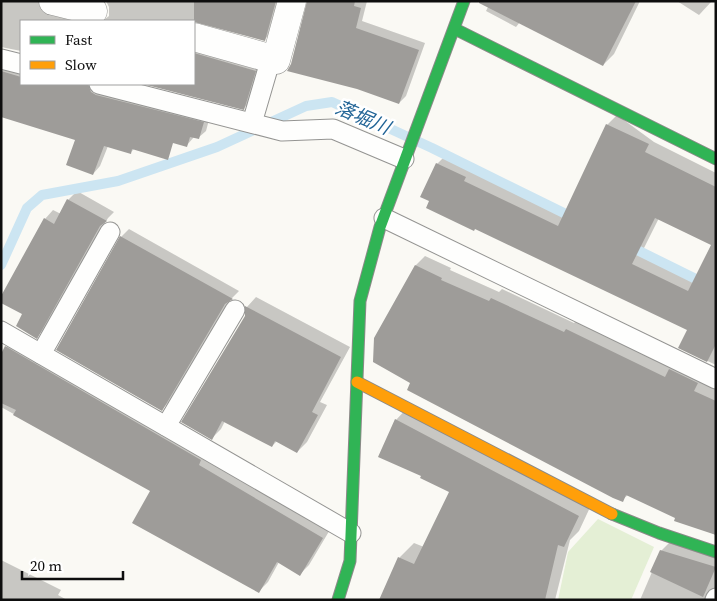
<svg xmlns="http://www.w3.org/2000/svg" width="717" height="601" viewBox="0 0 717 601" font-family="'Source Serif 4','Noto Sans JP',serif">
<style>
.green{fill:#e4efd5}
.shadow{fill:#0003;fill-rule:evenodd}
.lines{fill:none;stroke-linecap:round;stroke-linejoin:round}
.stream{stroke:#cce5f2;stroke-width:10}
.building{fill:#9e9c99;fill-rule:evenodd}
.lane-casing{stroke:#949492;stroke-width:21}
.street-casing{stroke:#949492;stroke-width:29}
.fast-casing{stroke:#8b8a88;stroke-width:13}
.slow-casing{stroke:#8b8a88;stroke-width:13}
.lane{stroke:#fefefd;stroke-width:19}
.street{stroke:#fefefd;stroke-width:28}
.fast{stroke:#30b455;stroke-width:11}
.slow{stroke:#ff9f0a;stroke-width:11}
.labels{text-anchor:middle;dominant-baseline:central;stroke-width:5;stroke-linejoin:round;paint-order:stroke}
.water-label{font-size:19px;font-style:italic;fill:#216496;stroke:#fff}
</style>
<rect width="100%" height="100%" fill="#faf9f4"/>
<polygon class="green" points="598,519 654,547 631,600 558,600 568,552"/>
<g class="shadow">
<polygon points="1,1 47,1 97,20 105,19 109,16 109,7 106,1 280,1 272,32 265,39 198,21 21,21 21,51 1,47"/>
<polygon points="308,1 367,1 362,21 425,43 406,96 399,103 292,65"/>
<polygon points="491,1 640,1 614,54 603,65 520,22 516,27 486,11"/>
<polygon points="677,1 712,1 699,15"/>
<polygon points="194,43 262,63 251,101 244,108 148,84 194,84"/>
<polygon points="1,61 21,67 21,84 97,84 210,116 206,131 198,138 194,137 187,145 162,139 135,148 131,152 108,146 100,166 93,174 77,139 1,115"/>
<path d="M 617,115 L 654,142 L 716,173 L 716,365 L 680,348 L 689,329 L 437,164 L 447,154 L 474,167 L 473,171 L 565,215 L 607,125 ZM 659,218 L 713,244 L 695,280 L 641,254 Z"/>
<polygon points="77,191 114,212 108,218 45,328 37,337 23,314 45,219 53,210 61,214 68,200"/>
<polygon points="129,229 239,291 230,300 169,402 162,409 121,237"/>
<polygon points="425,256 451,268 450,270 499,292 502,289 574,323 577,320 716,377 716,535 628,495 622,500 412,382 416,265"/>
<polygon points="256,297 350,347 320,402 327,405 307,442 297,452 277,441 272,446 225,421 221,429 212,438 246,316 247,307"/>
<polygon points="15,338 331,528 309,565 300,574 279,562 268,582 259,591 152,490 1,407 1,357 6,347"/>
<polygon points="410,405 593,501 579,531 570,540 555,600 381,600 400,557 414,543 424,547 451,492 422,476 396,420"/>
<polygon points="676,536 716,549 716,600 640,600 661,551"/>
<polygon points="1,560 61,590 58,595 67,600 1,600"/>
</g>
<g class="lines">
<g class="stream">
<polyline points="627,245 706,284"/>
<polyline points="1,265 27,208 42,195 118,181 217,147 306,106 332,102 432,148 576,219"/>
</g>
</g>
<g class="building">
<polygon points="194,1 276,1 265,41 194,22"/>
<polygon points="307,1 355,1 354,6 361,8 356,28 419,50 399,104 357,89 287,71 291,64"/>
<polygon points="479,1 636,1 603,66 479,3"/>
<polygon points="194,53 256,71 244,110 143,84 194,84"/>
<polygon points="1,71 21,77 21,84 88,84 91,92 96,95 204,122 199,139 190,137 187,147 173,143 168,160 132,149 131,154 104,146 93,175 66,165 75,140 1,117"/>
<path d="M 606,124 L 649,144 L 645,152 L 716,187 L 716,344 L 707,362 L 678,348 L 687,330 L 475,229 L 474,231 L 426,208 L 429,201 L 420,197 L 436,163 L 466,177 L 464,181 L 558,226 ZM 655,218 L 711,245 L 688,291 L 632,264 Z"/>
<polygon points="67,199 107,221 100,226 37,339 16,326 22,314 1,303 1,296 44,218 54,224"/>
<polygon points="120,236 233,299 225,304 162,411 56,350"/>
<polygon points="415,265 442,278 441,280 489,301 491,298 564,332 566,329 665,377 669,369 698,383 694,391 716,401 716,535 674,521 675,518 626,495 623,502 613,498 407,390 410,383 373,362 374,338"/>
<polygon points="245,306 341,357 312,412 318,415 297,453 275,441 272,447 222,421 212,440 181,422 245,316"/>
<polygon points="5,346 201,460 199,465 323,538 300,576 277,562 259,593 132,523 150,491 13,415 16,410 1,403 1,354"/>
<polygon points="395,419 579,516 564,547 558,545 545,600 379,600 398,557 414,564 449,492 420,478 421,476 378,457"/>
<polygon points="660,550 716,567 703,597 650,572"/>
</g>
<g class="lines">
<g class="lane-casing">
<g id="lane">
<polyline points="1,59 21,64"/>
<polyline points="99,84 282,131 333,129 404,159"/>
<polyline points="252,123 271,58"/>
<polyline points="384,218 716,379"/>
<polyline points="1,331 351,533"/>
<polyline points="41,354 110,232"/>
<polyline points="166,426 235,310"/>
<polyline points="715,600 716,598"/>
</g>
</g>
<g class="street-casing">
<g id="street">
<polyline points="53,1 93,11"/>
<polyline points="194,37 276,60 292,1"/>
</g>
</g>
<g class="fast-casing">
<g id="fast">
<polyline points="455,29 716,159"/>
<polyline points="612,514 659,533 716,552"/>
<polyline points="338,600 350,561 360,301 380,227 464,1"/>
</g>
</g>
<g class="slow-casing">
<polyline id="slow" points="357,382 612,514"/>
</g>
<use href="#lane" class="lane"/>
<use href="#street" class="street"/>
<use href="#fast" class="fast"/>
<use href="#slow" class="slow"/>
</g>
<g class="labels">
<g class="water-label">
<text transform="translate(363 117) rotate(23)">落堀川</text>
</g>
</g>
<rect width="717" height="601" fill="none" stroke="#0e0e0e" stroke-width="5"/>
<rect x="20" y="20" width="175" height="65" fill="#ffffff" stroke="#9f9f9f"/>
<rect x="30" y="36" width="25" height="8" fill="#30b455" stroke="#9f9f9f"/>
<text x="65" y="45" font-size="15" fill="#0e0e0e">Fast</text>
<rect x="30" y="61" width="25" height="8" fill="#ff9f0a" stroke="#9f9f9f"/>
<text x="65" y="70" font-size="15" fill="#0e0e0e">Slow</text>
<path d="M22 571v8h101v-8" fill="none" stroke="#0e0e0e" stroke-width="2.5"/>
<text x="30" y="571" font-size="15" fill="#0e0e0e" stroke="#ffffff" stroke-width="4" paint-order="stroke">20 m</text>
</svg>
